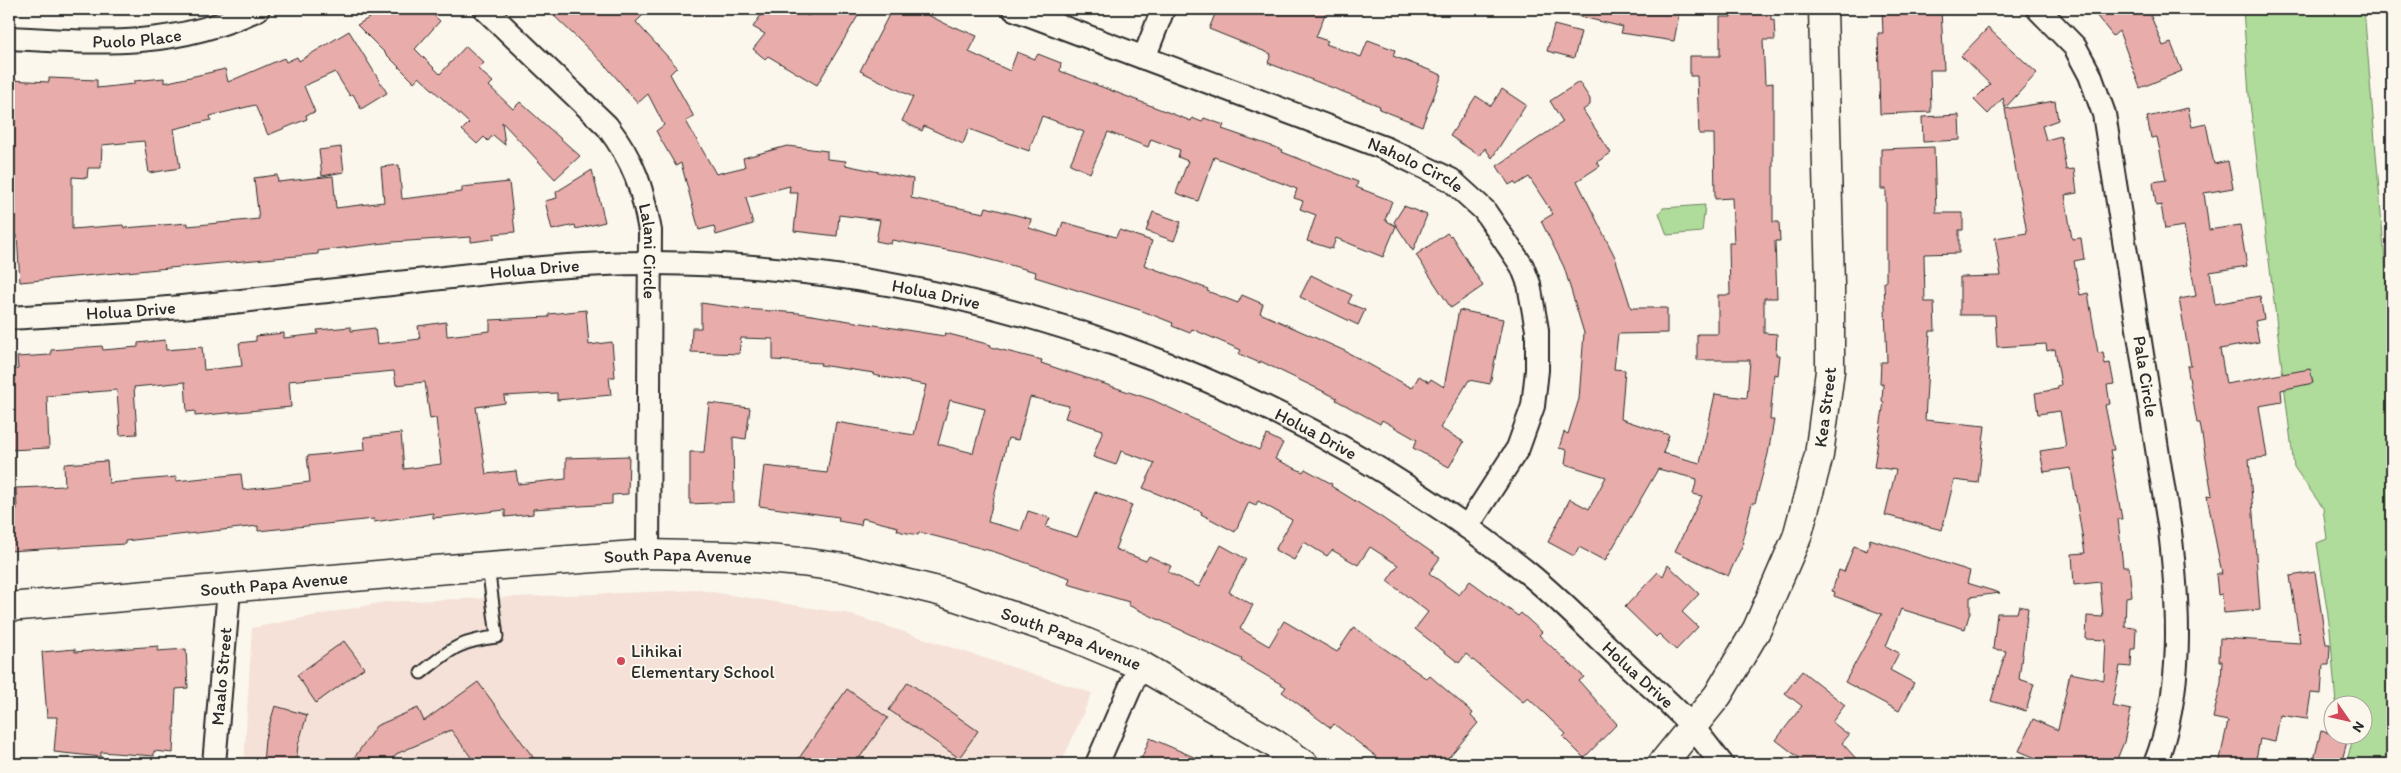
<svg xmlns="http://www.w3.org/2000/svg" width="2401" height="773" viewBox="0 0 2401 773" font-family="Itim,sans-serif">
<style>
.built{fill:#f5e1d8}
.green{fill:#afdc9a;stroke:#6d8462}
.building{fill:#e8adaa;stroke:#2b2b2b;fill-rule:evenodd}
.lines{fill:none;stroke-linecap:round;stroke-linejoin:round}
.lane-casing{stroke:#2b2b2b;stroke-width:15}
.street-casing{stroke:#2b2b2b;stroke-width:26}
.secondary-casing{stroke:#2b2b2b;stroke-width:31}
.lane{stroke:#fbf7ec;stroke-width:11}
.street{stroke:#fbf7ec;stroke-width:22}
.secondary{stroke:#fbf7ec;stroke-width:28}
.poi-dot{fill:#d1495b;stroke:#fbf7ec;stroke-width:2}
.labels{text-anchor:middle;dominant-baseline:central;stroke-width:4;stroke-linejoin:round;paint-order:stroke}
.street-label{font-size:18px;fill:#2b2b2b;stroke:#fbf7ec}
.poi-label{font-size:18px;fill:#2b2b2b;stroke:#fbf7ec;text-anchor:start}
</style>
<rect width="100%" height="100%" fill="#fbf7ec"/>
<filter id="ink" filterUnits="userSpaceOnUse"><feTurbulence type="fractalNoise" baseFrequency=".02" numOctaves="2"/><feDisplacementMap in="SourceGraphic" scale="10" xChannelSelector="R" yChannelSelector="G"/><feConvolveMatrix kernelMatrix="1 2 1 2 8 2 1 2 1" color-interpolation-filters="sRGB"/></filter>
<g filter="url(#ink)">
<polygon class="built" points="699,590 849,614 1092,693 1061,764 244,764 252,628 384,602"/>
<g class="green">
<polygon points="2243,9 2364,9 2392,345 2392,764 2346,764 2353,738 2349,736 2364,736 2364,706 2336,705 2330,629 2317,543 2327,539 2323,508 2294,467 2249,95"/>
<polygon points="1705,205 1702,232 1667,235 1659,213 1663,208"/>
</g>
<g class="building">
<polygon points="384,9 427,9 440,21 415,49 440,74 466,46 484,63 478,69 493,82 489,86 513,109 520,102 580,156 555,179 502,122 505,145 493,135 488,141 484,137 477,144 462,130 469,123 419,77 414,82 357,25"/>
<polygon points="547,9 649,9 636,22 677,67 670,74 694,117 686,121 716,174 745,167 743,158 787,146 827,151 827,159 846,161 845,165 913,179 911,198 984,213 986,207 1031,219 1029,228 1058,237 1063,222 1116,237 1119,230 1152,241 1144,265 1208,289 1207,291 1238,303 1242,295 1263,304 1260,313 1345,351 1412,388 1419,376 1429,382 1431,379 1444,387 1459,310 1503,319 1490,384 1469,380 1440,428 1464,442 1449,467 1413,448 1417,440 1382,420 1380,424 1336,400 1337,398 1260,361 1260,363 1239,354 1241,350 1192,329 1190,333 1172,326 1173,323 1140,310 1035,277 1036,272 968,254 892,240 891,244 876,241 880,220 839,215 837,236 794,231 798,193 789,193 790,186 746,197 753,224 716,235 714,226 699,230 681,163 676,166 656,131 664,125 648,94 638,103 605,65"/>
<polygon points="765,9 797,9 808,16 812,9 862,9 817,85 768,56 765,59 753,49 765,34 753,27"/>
<polygon points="892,9 916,9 954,28 955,27 977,36 969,52 1010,71 1017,52 1035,59 1038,54 1061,63 1060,71 1191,121 1192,118 1202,122 1204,118 1224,125 1222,129 1283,150 1282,152 1358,182 1356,187 1392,201 1385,220 1396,226 1383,257 1336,238 1332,249 1307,241 1316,215 1300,209 1303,201 1294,198 1297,189 1214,157 1198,201 1176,193 1188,161 1178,157 1180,150 1151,139 1148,147 1108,132 1090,173 1070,164 1084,132 1042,116 1029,151 969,129 963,144 924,126 922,131 902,121 913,97 860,71"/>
<polygon points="1217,9 1327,9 1316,37 1328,41 1326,44 1361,57 1368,40 1395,50 1393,56 1442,75 1422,126 1379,109 1380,106 1268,63 1271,54 1209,29"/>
<polygon points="1575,9 1680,9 1674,41 1621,33 1623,27 1574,15"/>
<polygon points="1731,9 1771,9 1771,20 1774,19 1775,40 1763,40 1765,84 1773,83 1773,222 1779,222 1780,241 1775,241 1777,298 1764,298 1764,333 1777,334 1776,355 1780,355 1778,375 1774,374 1770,420 1774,420 1768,454 1755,503 1752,503 1742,541 1744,542 1728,576 1675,551 1702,496 1693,494 1697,479 1658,469 1605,561 1579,547 1574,556 1548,542 1570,499 1589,509 1606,477 1565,464 1567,450 1559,448 1564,432 1568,434 1579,399 1584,333 1564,267 1541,221 1553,214 1529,177 1516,185 1514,182 1509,185 1497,166 1563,122 1550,101 1579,82 1590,99 1590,105 1583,110 1611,153 1597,162 1600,166 1577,181 1615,257 1631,308 1667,308 1667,333 1618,334 1614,369 1625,370 1621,419 1669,435 1663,453 1700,463 1715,394 1747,398 1750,360 1697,360 1697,334 1718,334 1718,295 1730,295 1729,243 1734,243 1732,198 1715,199 1714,134 1699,134 1697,76 1690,76 1690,56 1720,56 1720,17 1731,17"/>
<polygon points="1882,9 1941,9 1944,70 1930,70 1931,112 1880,114 1878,33 1883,33"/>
<polygon points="2091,9 2148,9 2163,46 2171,43 2182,71 2140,88 2119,31 2113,36"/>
<polygon points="1554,25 1581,32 1574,58 1547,51"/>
<polygon points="1988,28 2037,73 2005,108 2003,98 1988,114 1974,100 1990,84 1961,56"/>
<polygon points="349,31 387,93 361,109 353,94 350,96 335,72 304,86 315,112 306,115 307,119 268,135 255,105 210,116 211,120 174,129 180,168 149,173 144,141 102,145 101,168 88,168 87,178 72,177 72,229 123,225 124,228 188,223 188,226 259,219 254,178 277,175 278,182 333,176 336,208 384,202 381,167 399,165 402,199 462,192 462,187 509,182 515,232 494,234 494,239 471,242 471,237 393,242 318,251 318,254 20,282 17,235 12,235 9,183 9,80 49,82 49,78 97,80 97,88 134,84 134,81 164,78 164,83 225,69 228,82 284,58 286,62 297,57 299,61"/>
<polygon points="1502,89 1526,105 1492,158 1485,148 1480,156 1450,136 1476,96 1491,106"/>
<polygon points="2055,101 2058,120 2042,126 2046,140 2061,136 2066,170 2074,169 2077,193 2065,195 2072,239 2081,238 2084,259 2074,261 2080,295 2088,293 2098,353 2103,352 2105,364 2110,363 2114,384 2107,385 2110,404 2105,405 2114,450 2110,450 2122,519 2118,519 2123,567 2129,567 2132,596 2126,597 2125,627 2136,628 2135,649 2132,649 2131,667 2120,666 2112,706 2131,710 2124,742 2115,764 2050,764 2019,751 2033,719 2058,730 2070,673 2104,680 2106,640 2086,639 2087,616 2103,617 2100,582 2074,585 2072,554 2085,553 2071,468 2044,472 2040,451 2066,447 2060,411 2038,414 2035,393 2058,389 2057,386 2061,385 2055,349 2047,351 2046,344 1997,347 1995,315 1960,315 1960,277 2001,276 1995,238 2027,233 2005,109"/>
<polygon points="2188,108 2192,127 2206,124 2214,164 2228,161 2233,188 2204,193 2209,230 2240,225 2247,266 2210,272 2215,304 2260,296 2264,319 2255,321 2259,342 2220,349 2226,384 2310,369 2313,383 2281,390 2282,402 2259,406 2267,457 2249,459 2260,610 2224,613 2222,594 2218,595 2216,574 2222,574 2207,496 2212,495 2200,423 2197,423 2187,366 2191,366 2179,299 2196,296 2184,226 2165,229 2161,205 2156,206 2153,182 2166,180 2157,137 2151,138 2147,117"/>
<polygon points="1959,115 1960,140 1923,142 1922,117"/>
<polygon points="341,147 344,172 322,176 319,150"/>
<polygon points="1934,147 1936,213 1963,213 1963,230 1959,230 1959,253 1924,254 1925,302 1934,302 1935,331 1930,331 1925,420 1985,426 1978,483 1954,480 1942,530 1885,515 1896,470 1874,467 1884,402 1882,402 1883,384 1880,383 1881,362 1887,362 1884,282 1886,282 1886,189 1881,189 1881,149"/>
<polygon points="592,170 605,222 576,229 575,225 552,230 545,201 557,198 556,192"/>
<polygon points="1404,206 1427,215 1413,251 1394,222"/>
<polygon points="1153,212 1181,222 1174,241 1146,231"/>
<polygon points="1447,233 1450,236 1451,235 1483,286 1451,308 1416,255"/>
<polygon points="1311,275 1352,295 1348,303 1365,310 1358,325 1300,297"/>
<path d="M 701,303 L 744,309 L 799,313 L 944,336 L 945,333 L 991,345 L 990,347 L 1042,360 L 1041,363 L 1153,400 L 1259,450 L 1267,435 L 1283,443 L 1275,459 L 1303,472 L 1305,469 L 1332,484 L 1331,486 L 1381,517 L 1440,558 L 1429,573 L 1459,595 L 1470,581 L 1518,616 L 1521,613 L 1542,632 L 1539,635 L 1584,677 L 1579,681 L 1617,724 L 1584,758 L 1563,737 L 1566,734 L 1528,698 L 1523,702 L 1466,654 L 1459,663 L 1415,629 L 1428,612 L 1387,581 L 1398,565 L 1370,547 L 1358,565 L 1332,550 L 1327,556 L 1304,542 L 1294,560 L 1275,550 L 1292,520 L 1258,501 L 1256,505 L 1249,502 L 1235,532 L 1201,514 L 1202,512 L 1143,488 L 1155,463 L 1121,451 L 1116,465 L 1093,457 L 1103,430 L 1065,418 L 1069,406 L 1030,397 L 1018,440 L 1008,438 L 988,522 L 1021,531 L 1028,511 L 1050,518 L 1046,527 L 1077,537 L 1095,492 L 1132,505 L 1115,549 L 1146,561 L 1149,556 L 1171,566 L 1168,572 L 1199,587 L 1221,545 L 1246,559 L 1229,592 L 1253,605 L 1240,629 L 1269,646 L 1284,621 L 1337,652 L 1354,627 L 1427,679 L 1430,676 L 1473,713 L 1471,716 L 1478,723 L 1443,764 L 1386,764 L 1334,724 L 1331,728 L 1282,692 L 1286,687 L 1241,661 L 1242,659 L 1128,605 L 1129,602 L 1068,584 L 1070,578 L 995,552 L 919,532 L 918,535 L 902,532 L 897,530 L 898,527 L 862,518 L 861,525 L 838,521 L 839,517 L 759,506 L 764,466 L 827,473 L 836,422 L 914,435 L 926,385 L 873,375 L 874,373 L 820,365 L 821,363 L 773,360 L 773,339 L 741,338 L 739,354 L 691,352 L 692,328 L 701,328 ZM 950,400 L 985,409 L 973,453 L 938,444 Z"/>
<polygon points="586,310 589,345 612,342 615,377 609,377 611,395 557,400 557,393 504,396 505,403 476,407 486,474 516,471 518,484 566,479 566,458 629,456 628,494 612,495 612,504 533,509 533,514 505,517 505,510 433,518 433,513 374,522 374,519 258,531 258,526 125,541 125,544 9,551 9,509 17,509 16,488 65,486 64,464 107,461 109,483 176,477 176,481 241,474 243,490 310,482 307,456 365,450 364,437 401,433 404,469 441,464 436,418 430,419 425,382 396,385 394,371 289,381 291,407 195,416 195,411 187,412 185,382 134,387 137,434 120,435 117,390 47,396 49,448 9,450 9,370 18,369 17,357 51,355 51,350 102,346 103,350 138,347 138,343 165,340 166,350 202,347 204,370 242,366 239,343 256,341 256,336 284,333 284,338 318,334 317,330 351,327 351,331 375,328 377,344 420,339 418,326 446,322 447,336 490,331 490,320 549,317 549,314"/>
<polygon points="709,403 750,408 746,439 733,437 734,502 690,504 690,452 704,452"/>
<polygon points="1870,539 1970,571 1967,583 2000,593 1970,597 1970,612 1965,629 1901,609 1886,646 1899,653 1890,670 1914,683 1899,711 1845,682 1882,614 1834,596 1835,592 1832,591 1839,570 1844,572 1854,546 1867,551"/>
<polygon points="1668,565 1699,594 1682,612 1698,627 1676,650 1659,634 1656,637 1625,607 1658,572 1663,576"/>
<polygon points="2315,572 2326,644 2330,644 2329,665 2323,665 2321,694 2311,693 2307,719 2280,715 2275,742 2260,739 2255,764 2219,764 2228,721 2213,718 2221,683 2222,661 2219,661 2220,638 2300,643 2290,576"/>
<polygon points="2019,606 2028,608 2019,679 2034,684 2026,711 1991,701 2006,651 1993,649 1997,613 2017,613"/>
<polygon points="344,641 364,668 316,703 297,675"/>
<polygon points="159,646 157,651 186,649 188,688 176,689 173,753 154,751 154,756 101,752 101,757 54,752 57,717 47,717 42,652 75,649 75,652"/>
<polygon points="1802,671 1845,705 1832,722 1849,735 1842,743 1861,764 1807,764 1776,740 1802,706 1785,693"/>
<polygon points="478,682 538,764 476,764 451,730 396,754 389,764 350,764 376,726 418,708 424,721"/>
<polygon points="908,682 978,731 959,758 889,710"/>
<polygon points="847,689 888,718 855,764 795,764"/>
<polygon points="275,706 307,715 298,745 296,764 263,764 265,739"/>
<polygon points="2321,731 2348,738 2341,764 2313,764"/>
<polygon points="1150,738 1210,764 1139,764"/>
</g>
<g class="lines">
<g class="lane-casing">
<path id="lane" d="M 421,673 C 450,650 458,641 497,637 L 488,566"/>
</g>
<g class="street-casing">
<g id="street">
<path id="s1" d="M 485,9 L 607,126 C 635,163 642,187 650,231 L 648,554"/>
<path id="s2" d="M 1014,9 L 1387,149 L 1451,180 L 1484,210 L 1522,266 L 1529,284 L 1537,330 L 1537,370 L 1533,406 L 1518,448 L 1467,527"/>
<path id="s3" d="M 2038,9 L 2075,47 L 2090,75 L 2104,114 L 2170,531 C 2179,607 2184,691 2155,764"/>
<path id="s4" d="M 9,38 C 99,43 174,49 258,9"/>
<polyline points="1144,58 1163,9"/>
<path id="s5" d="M 9,318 C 62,314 115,313 168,308 C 224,304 280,296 336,290 C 441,279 547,263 653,263 C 968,264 1284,377 1529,574 C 1562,601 1593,634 1625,663 C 1647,684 1673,704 1693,728 C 1703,739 1712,752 1722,764"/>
<path id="s6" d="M 214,764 L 229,589"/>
<polyline points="1097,764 1140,665"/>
</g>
</g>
<g class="secondary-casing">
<g id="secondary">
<path id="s7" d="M 9,607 L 435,570 L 648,554 L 731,556 L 801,562 L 845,568 L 942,592 L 1068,635 L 1140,665 L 1272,742 L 1304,764"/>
<path id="s8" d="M 1662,764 L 1718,695 L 1757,629 L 1797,537 L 1819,455 L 1830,371 L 1830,285 L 1823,9"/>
</g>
</g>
<use href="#lane" class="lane"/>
<use href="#street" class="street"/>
<use href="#secondary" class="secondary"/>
</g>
</g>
<circle class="poi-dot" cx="621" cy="661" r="5"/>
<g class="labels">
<g class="street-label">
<text stroke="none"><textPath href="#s4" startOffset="128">Puolo Place</textPath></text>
<text stroke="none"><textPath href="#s2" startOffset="431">Naholo Circle</textPath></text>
<text stroke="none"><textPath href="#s1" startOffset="304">Lalani Circle</textPath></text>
<text stroke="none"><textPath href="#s5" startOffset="528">Holua Drive</textPath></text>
<text stroke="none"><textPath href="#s5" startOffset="932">Holua Drive</textPath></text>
<text stroke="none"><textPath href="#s5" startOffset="122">Holua Drive</textPath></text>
<text stroke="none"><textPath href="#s3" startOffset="392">Pala Circle</textPath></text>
<text stroke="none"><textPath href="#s8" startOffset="399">Kea Street</textPath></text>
<text stroke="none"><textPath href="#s5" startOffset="1338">Holua Drive</textPath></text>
<text stroke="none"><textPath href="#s7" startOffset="671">South Papa Avenue</textPath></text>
<text stroke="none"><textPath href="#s7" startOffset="266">South Papa Avenue</textPath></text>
<text stroke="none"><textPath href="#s7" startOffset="1076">South Papa Avenue</textPath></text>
<text stroke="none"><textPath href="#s5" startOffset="1742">Holua Drive</textPath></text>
<text stroke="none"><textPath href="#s6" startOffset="88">Maalo Street</textPath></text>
</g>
<g class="poi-label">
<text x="631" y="651">Lihikai<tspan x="631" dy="21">Elementary School</tspan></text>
</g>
</g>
<rect width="2401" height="773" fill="none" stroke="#fbf7ec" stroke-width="30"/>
<rect x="15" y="15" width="2371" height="743" fill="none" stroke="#2b2b2b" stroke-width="2" filter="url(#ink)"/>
<g transform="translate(2348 720) rotate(124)"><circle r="24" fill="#fbf7ec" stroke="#a8a59f"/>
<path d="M0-4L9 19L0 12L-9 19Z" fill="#d1495b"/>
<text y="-8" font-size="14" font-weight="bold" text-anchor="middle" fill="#2b2b2b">N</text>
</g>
</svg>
